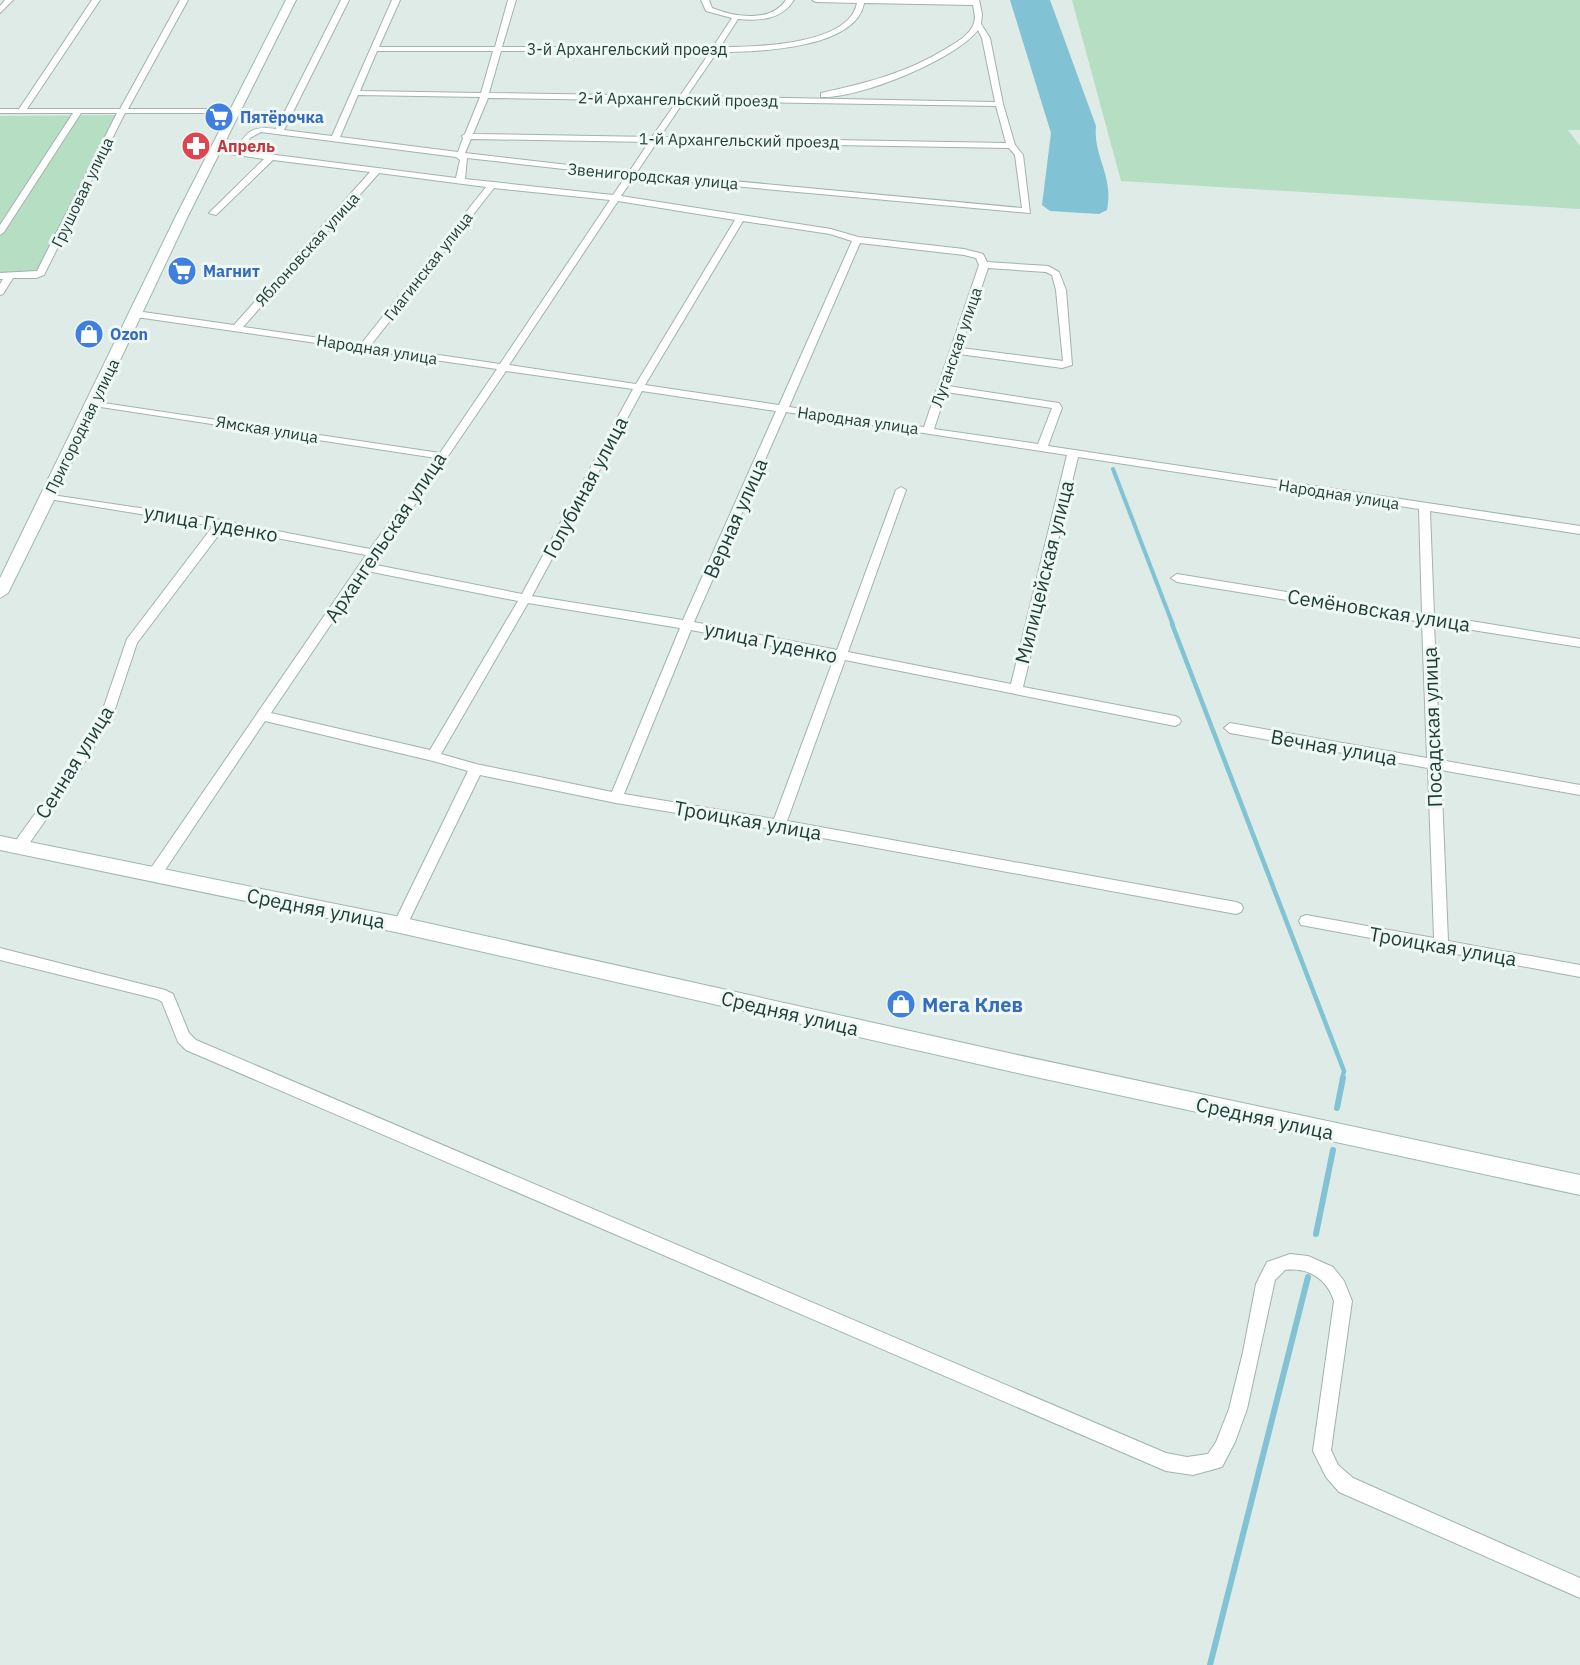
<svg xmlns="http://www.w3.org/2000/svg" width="1580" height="1665" viewBox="0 0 1580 1665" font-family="'IBM Plex Sans',sans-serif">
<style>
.green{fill:#b5dec3}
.water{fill:#81c3d5}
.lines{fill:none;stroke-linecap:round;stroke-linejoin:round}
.stream-far2{stroke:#81c3d5;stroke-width:4}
.stream-far1{stroke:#81c3d5;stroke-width:4.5}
.stream{stroke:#81c3d5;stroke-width:6}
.street-casing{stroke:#a1b3ae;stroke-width:2}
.secondary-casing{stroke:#9cb8af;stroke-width:2}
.street{fill:#fff;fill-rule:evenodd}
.secondary{fill:#fff;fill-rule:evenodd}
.labels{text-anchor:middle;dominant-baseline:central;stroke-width:6;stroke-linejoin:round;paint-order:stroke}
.far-street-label{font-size:16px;fill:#1e3c36;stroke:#eff8f4}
.far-shop-label{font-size:16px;font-weight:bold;fill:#366cbe;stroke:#eff8f4;text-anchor:start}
.far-health-label{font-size:16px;font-weight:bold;fill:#be3a42;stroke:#eff8f4;text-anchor:start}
.street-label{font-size:20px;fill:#1e3c36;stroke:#eff8f4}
.shop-label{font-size:20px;font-weight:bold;fill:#366cbe;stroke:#eff8f4;text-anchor:start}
</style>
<rect width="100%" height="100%" fill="#deebe6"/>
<g class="green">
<polygon points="1072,0 1580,0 1580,130 1568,130 1580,146 1580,209 1121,181"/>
<polygon points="120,115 41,273 0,276 0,116"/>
</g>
<path class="water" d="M 1010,0 L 1050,0 L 1096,126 C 1093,157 1114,175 1107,210 L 1099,214 L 1050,211 L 1042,205 L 1051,133 Z"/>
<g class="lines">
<polyline class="stream-far2" points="1113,469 1173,625"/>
<polyline class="stream-far1" points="1172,624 1344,1071 1342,1079"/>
<g class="stream">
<polyline points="1337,1108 1343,1078"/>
<polyline points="1316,1234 1333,1150"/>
<polyline points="1210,1665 1308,1277"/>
</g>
<g class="street-casing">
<g id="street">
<polygon points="5,0 13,0 0,13 0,6"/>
<polygon points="92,0 100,0 27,109 120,109 180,0 188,0 128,109 235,109 239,111 235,113 125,113 44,275 36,278 13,278 3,294 0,295 0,284 3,279 0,279 0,273 37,271 117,113 81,113 4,232 0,235 0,225 73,113 0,113 0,109 19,109"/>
<path d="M 341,0 L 349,0 L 284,130 L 332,136 L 392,0 L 400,0 L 379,47 L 495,47 L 508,0 L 516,0 L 502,47 L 713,47 L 732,18 L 706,11 L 701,0 L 709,0 L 712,8 C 734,17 771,23 786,0 L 794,0 C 781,20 760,21 738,19 L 720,47 C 753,47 849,46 857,3 L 816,2 L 812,0 L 979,0 L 982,14 L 981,24 L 990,38 L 1003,104 L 1015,145 L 1023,155 L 1030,213 L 634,177 L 621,196 L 831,229 L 858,237 L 964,249 L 983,254 L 987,262 L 1048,266 L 1059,272 L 1066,290 L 1072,365 L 1062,368 L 959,354 L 948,386 L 1059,403 L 1062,408 L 1048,446 L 1580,526 L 1580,534 L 1430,511 L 1434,615 L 1580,639 L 1580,647 L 1434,624 L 1440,760 L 1580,785 L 1580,795 L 1441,770 L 1448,941 L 1580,965 L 1580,977 L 1301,925 L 1299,921 L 1301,917 L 1306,915 L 1434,938 L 1428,768 L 1230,733 L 1224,728 L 1230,723 L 1427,758 L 1422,622 L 1177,582 L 1171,578 L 1177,574 L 1422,614 L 1419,509 L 1078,457 L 1023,687 L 1175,716 L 1179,718 L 1181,721 L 1179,724 L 1175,726 L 845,660 L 787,821 L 1236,902 L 1241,904 L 1243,908 L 1241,912 L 1236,914 L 779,830 L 616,803 L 480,775 L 407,925 L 405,929 L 395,929 L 393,925 L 468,771 L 433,761 L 265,721 L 159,879 L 149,879 L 147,875 L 149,871 L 366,555 L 224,528 L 137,643 L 113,715 L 77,775 L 24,851 L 14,851 L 12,847 L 14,843 L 67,769 L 101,715 L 127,639 L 213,526 L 49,499 L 45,498 L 45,494 L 221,520 L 370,549 L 436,458 L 94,406 L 89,403 L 90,401 L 440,453 L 497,369 L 136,317 L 131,314 L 136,311 L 234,325 L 370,172 L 273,160 L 216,215 L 209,213 L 264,159 L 216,152 L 212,150 L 216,148 L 236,150 C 247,130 253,126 276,129 ZM 864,3 L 973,5 C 974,11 976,17 974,23 C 970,35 957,42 947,48 C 907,73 866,83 821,93 L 821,97 C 858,99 955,60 978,30 L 982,38 L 995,102 L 687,96 L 717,52 C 753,52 856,50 864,3 ZM 377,51 L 493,51 L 481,93 L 360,91 ZM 501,51 L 710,52 L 680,96 L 489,93 ZM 358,95 L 480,97 L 465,134 L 462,136 L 463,138 L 458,152 L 340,137 ZM 488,98 L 677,101 L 652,137 L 473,134 ZM 684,101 L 996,106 L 1006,143 L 660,137 ZM 261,132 L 456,157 L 460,160 L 456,178 L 244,151 L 250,138 ZM 471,139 L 649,142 L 629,172 L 465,153 ZM 657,142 L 1009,148 L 1015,155 L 1022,208 L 637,172 ZM 467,158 L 626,176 L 613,195 L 465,179 ZM 379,173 L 486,187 L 361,344 L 243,327 ZM 494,188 L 610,200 L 500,364 L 371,345 ZM 618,201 L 735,220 L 636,384 L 509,365 ZM 743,221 L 830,234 L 852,241 L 779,405 L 645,385 ZM 860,243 L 964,255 L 976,258 L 979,265 L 924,427 L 789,407 ZM 988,268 L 1046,272 L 1052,275 L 1056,290 L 1063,361 L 961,348 ZM 506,371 L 633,389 L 522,594 L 371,564 L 416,503 ZM 642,391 L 776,411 L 683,620 L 532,596 ZM 946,392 L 1052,408 L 1038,444 L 934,429 ZM 786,412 L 1067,455 L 1011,684 L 848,652 L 906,490 L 901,487 L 896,490 L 837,650 L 694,622 ZM 367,571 L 518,601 L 430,750 L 271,713 ZM 528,603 L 680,628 L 612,792 L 476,764 L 441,754 ZM 691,630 L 834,658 L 774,819 L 624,794 Z"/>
<path d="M 0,948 L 165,990 L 173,994 L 189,1033 L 196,1040 L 1166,1453 L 1187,1457 L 1208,1454 L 1216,1442 L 1229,1409 L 1243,1352 L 1256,1284 L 1267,1262 L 1290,1254 L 1308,1256 L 1333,1267 L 1344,1281 L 1352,1301 L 1331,1450 L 1338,1465 L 1353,1478 L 1580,1578 L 1580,1598 L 1339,1492 L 1326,1477 L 1313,1451 L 1334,1301 C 1327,1279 1309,1267 1285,1270 L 1275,1280 L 1247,1409 L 1235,1442 L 1222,1467 L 1193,1475 L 1166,1471 L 186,1050 L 178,1042 L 162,1002 L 157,999 L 0,960 Z"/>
</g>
</g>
<g class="secondary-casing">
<g id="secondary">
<polygon points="286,0 296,0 188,216 56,496 8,593 0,598 0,578 176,216"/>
<polygon points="0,836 400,917 1013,1054 1580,1175 1580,1195 1013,1072 400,933 0,850"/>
</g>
</g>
<use href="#street" class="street"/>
<use href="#secondary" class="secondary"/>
</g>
<defs>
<g id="supermarket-disc" transform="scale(1.5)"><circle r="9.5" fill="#3f7fe0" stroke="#eff8f4"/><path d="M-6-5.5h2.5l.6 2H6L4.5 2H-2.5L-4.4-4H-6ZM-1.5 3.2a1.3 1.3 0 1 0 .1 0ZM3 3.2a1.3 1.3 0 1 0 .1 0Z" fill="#fff"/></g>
<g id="pharmacy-disc" transform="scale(1.5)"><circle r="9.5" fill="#e0444e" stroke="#eff8f4"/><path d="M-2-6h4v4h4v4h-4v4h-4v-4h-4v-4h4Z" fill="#fff"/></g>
<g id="shop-disc" transform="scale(1.5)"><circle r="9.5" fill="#3f7fe0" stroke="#eff8f4"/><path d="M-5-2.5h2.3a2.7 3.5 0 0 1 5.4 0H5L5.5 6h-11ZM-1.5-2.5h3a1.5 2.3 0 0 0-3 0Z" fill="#fff"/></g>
</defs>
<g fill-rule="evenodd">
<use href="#supermarket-disc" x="219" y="117"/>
<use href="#pharmacy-disc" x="196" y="146"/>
<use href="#supermarket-disc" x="182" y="271"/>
<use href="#shop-disc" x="89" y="334"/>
<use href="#shop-disc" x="901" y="1004"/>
</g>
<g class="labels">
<g class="far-street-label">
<text x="627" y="49">3-й Архангельский проезд</text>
<text transform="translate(678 99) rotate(1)">2-й Архангельский проезд</text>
<text transform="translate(739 140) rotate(1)">1-й Архангельский проезд</text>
<text transform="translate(653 176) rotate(5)">Звенигородская улица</text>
<text transform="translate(82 192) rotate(-64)">Грушовая улица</text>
<text transform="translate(307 249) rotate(-48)">Яблоновская улица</text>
<text transform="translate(428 266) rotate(-52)">Гиагинская улица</text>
<text transform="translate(956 347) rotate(-71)">Луганская улица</text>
<text transform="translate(377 349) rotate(9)">Народная улица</text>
<text transform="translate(858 420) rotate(8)">Народная улица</text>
<text transform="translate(82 426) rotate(-64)">Пригородная улица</text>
<text transform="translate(267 429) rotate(9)">Ямская улица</text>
<text transform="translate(1339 494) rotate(9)">Народная улица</text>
</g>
<g class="far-shop-label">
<text x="240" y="117">Пятёрочка</text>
<text x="203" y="271">Магнит</text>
<text x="110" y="334">Ozon</text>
</g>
<g class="far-health-label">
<text x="217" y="146">Апрель</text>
</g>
<g class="street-label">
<text transform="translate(585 487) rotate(-62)">Голубиная улица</text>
<text transform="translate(735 518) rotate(-66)">Верная улица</text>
<text transform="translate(211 523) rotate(10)">улица Гуденко</text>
<text transform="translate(385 537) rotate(-56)">Архангельская улица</text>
<text transform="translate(1044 572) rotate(-76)">Милицейская улица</text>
<text transform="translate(1379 610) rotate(9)">Семёновская улица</text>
<text transform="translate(771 642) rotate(12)">улица Гуденко</text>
<text transform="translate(1432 727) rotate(-92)">Посадская улица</text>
<text transform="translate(1334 747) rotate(10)">Вечная улица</text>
<text transform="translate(74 762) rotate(-58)">Сенная улица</text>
<text transform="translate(748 820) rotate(10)">Троицкая улица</text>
<text transform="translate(316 908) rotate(11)">Средняя улица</text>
<text transform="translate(1443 946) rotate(10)">Троицкая улица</text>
<text transform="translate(790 1013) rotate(13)">Средняя улица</text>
<text transform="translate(1265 1118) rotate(12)">Средняя улица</text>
</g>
<g class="shop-label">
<text x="922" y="1004">Мега Клев</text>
</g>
</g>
</svg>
